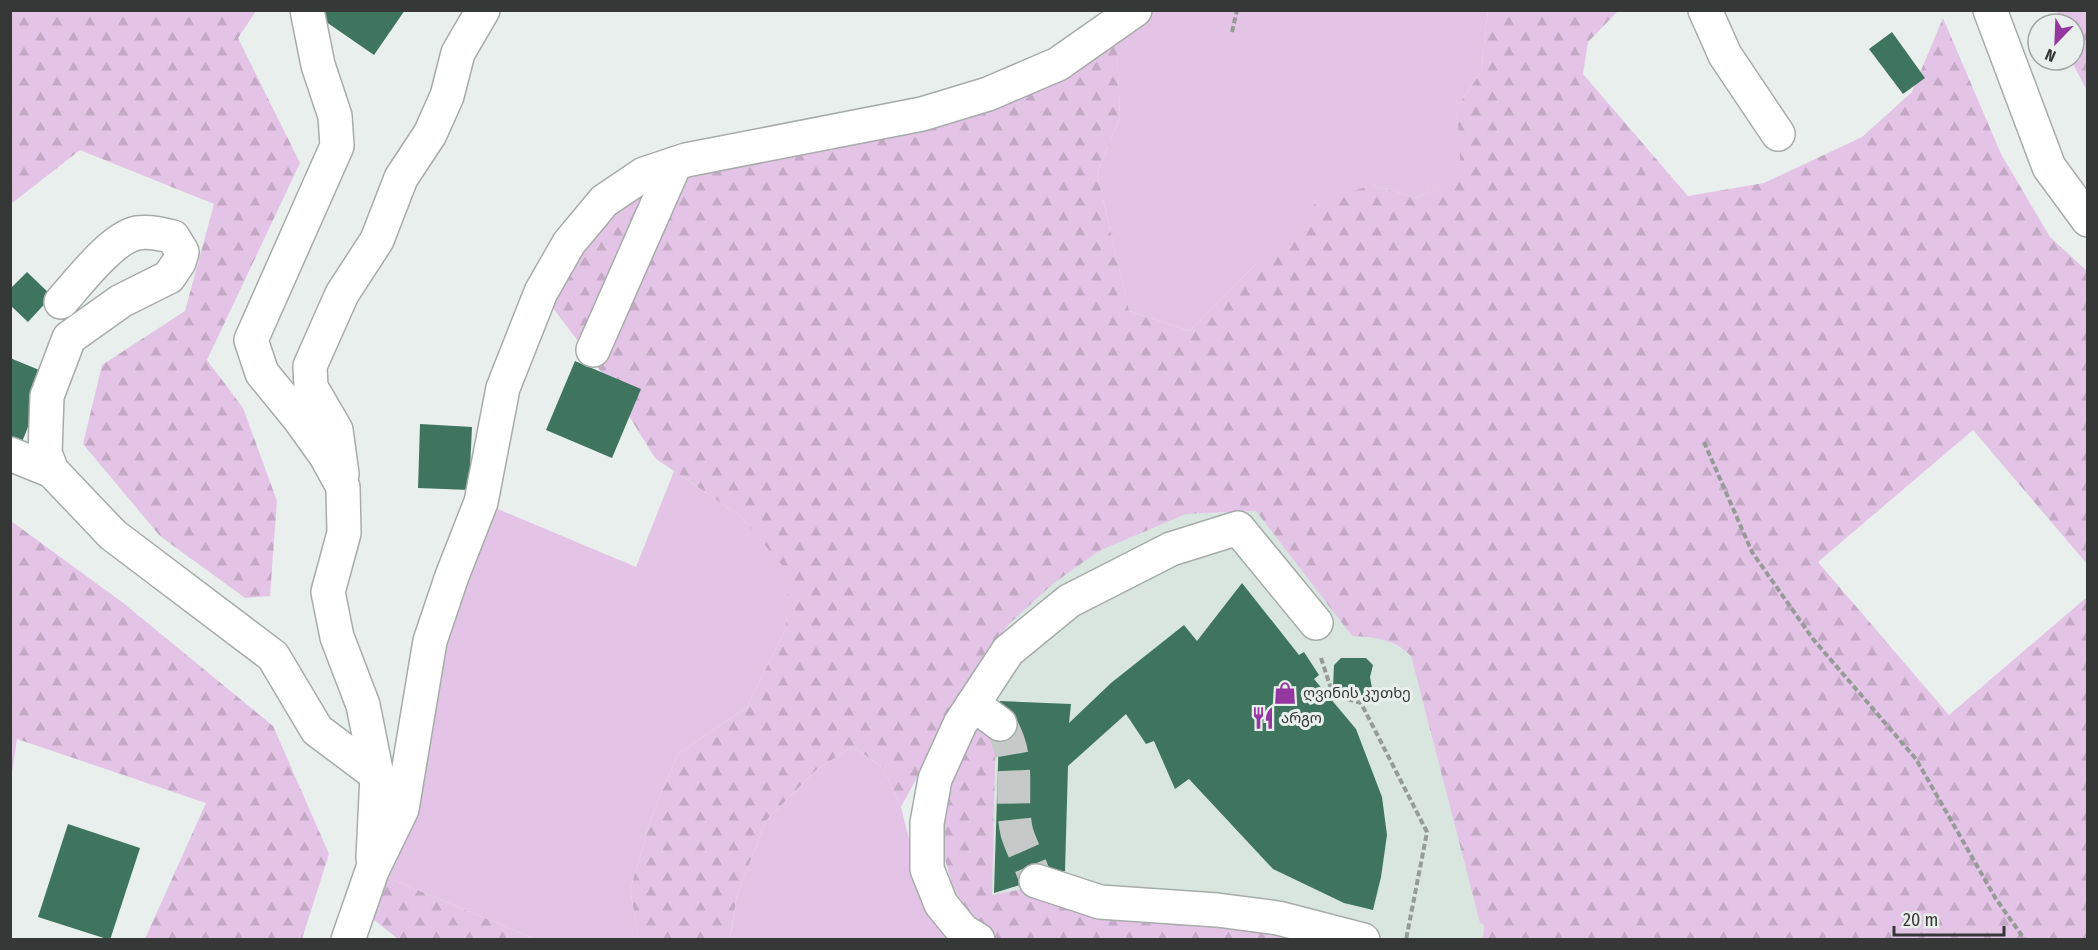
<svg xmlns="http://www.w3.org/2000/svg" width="2098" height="950" viewBox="0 0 2098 950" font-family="'Fira Sans Condensed','Noto Sans Georgian',sans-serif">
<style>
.built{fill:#d8e6df}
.green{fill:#e4c4e6}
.forest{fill:url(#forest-firs)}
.building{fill:#3f755e}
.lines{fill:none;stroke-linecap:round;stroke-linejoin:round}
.minor-tunnel{stroke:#c5cac8;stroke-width:33;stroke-dasharray:33 16;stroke-linecap:butt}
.minor-casing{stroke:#a6aca9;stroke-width:36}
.path{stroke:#969b98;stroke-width:4;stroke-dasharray:6 3;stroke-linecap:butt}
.minor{stroke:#fff;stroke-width:33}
.labels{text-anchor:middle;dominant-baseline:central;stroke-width:6;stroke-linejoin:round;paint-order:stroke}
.poi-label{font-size:15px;fill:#353836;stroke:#e9efec;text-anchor:start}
</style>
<defs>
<pattern id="forest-firs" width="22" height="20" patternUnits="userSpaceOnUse" patternTransform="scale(1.5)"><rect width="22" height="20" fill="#e4c4e6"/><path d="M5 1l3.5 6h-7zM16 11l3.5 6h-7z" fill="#c4a9c6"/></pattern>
</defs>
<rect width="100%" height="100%" fill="#e9efec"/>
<polygon class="built" points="1257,511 1352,636 1379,637 1404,650 1411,656 1480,923 1484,924 1483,939 1297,939 1028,888 992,895 996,727 959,701 986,651 1010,623 1054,583 1099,551 1186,514"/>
<g class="green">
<polygon points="1115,11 1488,11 1481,72 1457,107 1462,175 1416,198 1373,185 1255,265 1190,331 1129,311 1097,173 1120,117"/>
<polygon points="674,471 740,516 789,572 786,629 746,708 678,754 652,816 630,890 639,939 535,939 372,871 481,502 636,567"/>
<polygon points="853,746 884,769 901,807 913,855 955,895 947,939 730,940 737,895 766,821 815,771"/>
</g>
<g class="forest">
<polygon points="11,10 256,11 238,38 300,163 207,360 243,408 277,501 270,596 245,598 160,536 83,444 102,365 185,311 214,204 80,150 11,204"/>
<path d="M 1488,11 L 1618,11 L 1588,42 L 1583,74 L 1688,196 L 1764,183 L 1862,137 L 1912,92 L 1943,18 L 2001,154 L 2050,237 L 2087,271 L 2087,564 L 1973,430 L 1818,562 L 1949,715 L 2087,597 L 2087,939 L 1483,939 L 1484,925 L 1480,923 L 1411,656 C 1394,639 1375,637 1352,636 L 1256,511 L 1186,514 L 1099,551 L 1054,583 L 1010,623 L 986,651 L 901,807 L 884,769 L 853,746 L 815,771 L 766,821 L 737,895 L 730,939 L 639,939 L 630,890 L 652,816 L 678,754 L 746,708 L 786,629 L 788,572 L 740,516 L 655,458 L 605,377 L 541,292 L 644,174 L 922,114 L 1116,26 L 1120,117 L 1097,173 L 1129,311 L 1190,331 L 1318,201 L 1373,185 L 1416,198 L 1461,175 L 1457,107 L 1481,72 Z"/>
<polygon points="2057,11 2087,11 2087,91 2071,60 2074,60 2074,24 2060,24"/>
<polygon points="11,521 122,602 273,726 329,854 302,939 145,939 206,803 17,739 11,779"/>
<polygon points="978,724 996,727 992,895 1028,888 1267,928 1297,939 947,939 955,895 941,845 950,787"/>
<polygon points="372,871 535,939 398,939 358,907"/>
</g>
<g class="building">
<polygon points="323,10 405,10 374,55 319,17"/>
<polygon points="1892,32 1925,78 1903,94 1869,49"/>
<polygon points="27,272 52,296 28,322 10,305 10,289"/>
<polygon points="10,358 49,374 22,442 10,438"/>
<polygon points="575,361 641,389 612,458 546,430"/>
<polygon points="420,424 472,427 469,490 418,488"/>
<polygon points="1242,583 1299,655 1304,652 1319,675 1314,679 1356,729 1382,797 1387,835 1381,877 1373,910 1344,903 1273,869 1189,779 1175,789 1154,741 1146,744 1126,714 1068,766 1065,871 994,893 1000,701 1071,704 1069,723 1111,683 1184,625 1197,641"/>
<polygon points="1341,658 1366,658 1373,665 1370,677 1372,688 1364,696 1352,694 1341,697 1333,688 1334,665"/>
<polygon points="68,824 140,848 110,940 38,917"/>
</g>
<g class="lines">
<path class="minor-tunnel" d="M 1000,724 C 1023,760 1008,796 1017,833 C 1022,849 1031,864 1036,881"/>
<g class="minor-casing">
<g id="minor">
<polyline points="307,10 318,65 335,116 337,146 251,340 262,373 298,417 326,456 343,487 344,533 328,592 337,637 363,705 377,775 373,858"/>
<polyline points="1705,10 1725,55 1778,134"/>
<polyline points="1990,10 2049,167 2088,220"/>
<path d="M 61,302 C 78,283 112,238 137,233 C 148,231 162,234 173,237 L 182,252 L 179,262 L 169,277 L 121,301 L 69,338 L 47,396 L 45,453 L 52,471 L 113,535 L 273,656 L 317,730 L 377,775"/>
<polyline points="593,350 675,164"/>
<polyline points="10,454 52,471"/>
<polyline points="342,474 336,430 311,387 310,366 342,294 377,240 401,178 430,134 447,96 458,53 483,10"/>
<polyline points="973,704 1000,724"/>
<polyline points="1036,881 1100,902 1217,910 1278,918 1363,940"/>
<polyline points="348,940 372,871 402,809 430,641 452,576 481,502 503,388 541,292 569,243 604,201 644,174 686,160 922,114 988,94 1058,64 1135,10"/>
<polyline points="978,940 963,931 941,904 927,869 927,823 935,779 960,724 1008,651 1069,601 1171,549 1238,528 1316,623"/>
</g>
</g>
<g class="path">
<polyline points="1232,32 1237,10"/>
<polyline points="1704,442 1752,552 1813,639 1916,759 1996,899 2025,940"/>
<polyline points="1321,658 1333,695 1361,703 1427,832 1406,940"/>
</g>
<use href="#minor" class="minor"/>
</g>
<defs>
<g id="shop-bare" transform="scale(1.8)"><path d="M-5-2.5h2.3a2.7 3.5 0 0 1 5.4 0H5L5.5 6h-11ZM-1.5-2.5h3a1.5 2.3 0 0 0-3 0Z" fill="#9537a0" stroke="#e9efec" stroke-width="2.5" paint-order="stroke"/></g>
<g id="restaurant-bare" transform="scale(1.8)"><path d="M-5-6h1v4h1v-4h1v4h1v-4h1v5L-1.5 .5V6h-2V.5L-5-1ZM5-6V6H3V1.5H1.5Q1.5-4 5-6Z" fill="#9537a0" stroke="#e9efec" stroke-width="2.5" paint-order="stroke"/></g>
</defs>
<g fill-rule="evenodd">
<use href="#shop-bare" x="1285" y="693"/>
<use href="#restaurant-bare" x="1263" y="718"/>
</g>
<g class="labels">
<g class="poi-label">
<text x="1303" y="693">ღვინის კუთხე</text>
<text x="1281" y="718">არგო</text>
</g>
</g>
<rect width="2098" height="950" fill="none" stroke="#353836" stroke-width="24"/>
<g transform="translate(2056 42) rotate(203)"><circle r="28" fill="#e9efec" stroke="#a1a6a3" stroke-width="1.5"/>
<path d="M0-4.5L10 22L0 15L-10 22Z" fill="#9537a0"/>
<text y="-9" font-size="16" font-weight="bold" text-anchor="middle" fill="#353836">N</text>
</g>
<path d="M1894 926v9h110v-9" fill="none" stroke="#353836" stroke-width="3"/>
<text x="1903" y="926" font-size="18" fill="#353836" stroke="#e9efec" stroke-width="4.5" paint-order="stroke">20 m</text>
</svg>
